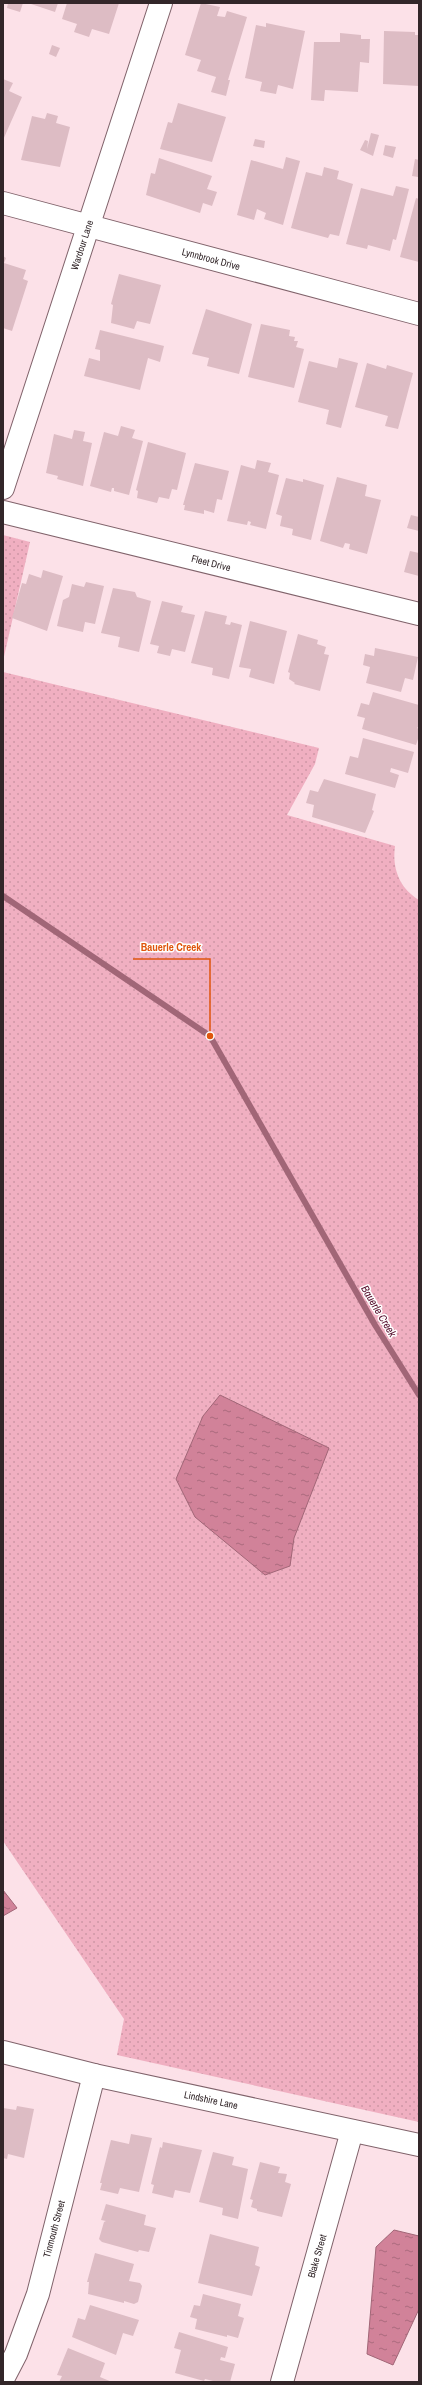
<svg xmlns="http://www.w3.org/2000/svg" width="422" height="2385" viewBox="0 0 422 2385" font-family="'Archivo Narrow',sans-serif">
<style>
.grass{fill:url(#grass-dots)}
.water{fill:url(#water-ripples);stroke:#a16677}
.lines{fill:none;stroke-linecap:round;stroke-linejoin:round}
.stream{stroke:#a16677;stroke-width:6}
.building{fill:#ddbcc4}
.minor-casing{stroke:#80636b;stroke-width:24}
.minor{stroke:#fff;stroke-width:22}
.labels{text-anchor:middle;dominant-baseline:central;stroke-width:3;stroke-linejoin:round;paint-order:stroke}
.street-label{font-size:10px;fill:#322629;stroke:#fff}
.water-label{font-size:11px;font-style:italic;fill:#540c2b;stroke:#fff}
.leader{fill:none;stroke:#df560d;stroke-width:1.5}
.callout-dot{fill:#df560d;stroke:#fff;stroke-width:1.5}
.callout-label{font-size:11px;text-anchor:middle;font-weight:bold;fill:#df560d;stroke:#fff;stroke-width:3;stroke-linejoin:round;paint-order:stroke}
</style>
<defs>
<pattern id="grass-dots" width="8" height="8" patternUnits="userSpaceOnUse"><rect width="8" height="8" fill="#f0afc1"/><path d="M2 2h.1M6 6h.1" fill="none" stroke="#ce96a6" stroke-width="1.8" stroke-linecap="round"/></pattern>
<pattern id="water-ripples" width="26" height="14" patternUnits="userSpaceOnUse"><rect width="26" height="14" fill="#d18299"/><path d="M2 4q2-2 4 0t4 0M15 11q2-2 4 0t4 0" fill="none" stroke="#aa6a7d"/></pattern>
</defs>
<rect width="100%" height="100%" fill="#fce1e8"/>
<g class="grass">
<polygon points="3,535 30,542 3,661"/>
<path d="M 3,672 L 319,748 L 315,764 L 287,815 L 395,846 C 392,868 399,888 419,900 L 419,2122 L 117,2055 L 124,2019 L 3,1841 Z"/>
</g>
<g class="water">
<polygon points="220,1395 329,1448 294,1538 290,1566 265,1575 195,1517 176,1479 203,1416"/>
<polygon points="3,1890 17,1908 3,1916"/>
<polygon points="394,2230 419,2236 419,2309 393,2365 367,2354 376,2247"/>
</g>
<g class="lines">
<polyline class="stream" points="3,896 210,1036 375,1325 419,1395"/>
</g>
<g class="building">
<polygon points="8,3 23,3 20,12 7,8"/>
<polygon points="28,3 58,3 55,12"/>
<polygon points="67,3 119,3 109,34 92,29 89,37 74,32 77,24 62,19"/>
<polygon points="201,3 220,7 217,16 225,17 227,11 247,17 228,80 230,80 226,96 211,92 216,77 197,71 201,60 185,55"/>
<polygon points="266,23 305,31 293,89 278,85 276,94 260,91 262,82 245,78 256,25 266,27"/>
<polygon points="384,31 415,32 415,35 419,35 419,86 383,84"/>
<polygon points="340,33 361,35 361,39 370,39 369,63 360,62 358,92 325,90 324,101 311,100 314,42 340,42"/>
<polygon points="52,45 60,48 56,57 49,54"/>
<polygon points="3,79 13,83 9,91 22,97 3,140"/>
<polygon points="178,103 226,117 212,162 160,149 168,122 172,123"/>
<polygon points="47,113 58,116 56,123 70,127 60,167 21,160 32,116 45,119"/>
<polygon points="371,133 379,135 373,156 360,150 365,140 368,141 367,149"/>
<polygon points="255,139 265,141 264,148 253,146"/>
<polygon points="385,145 396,147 393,158 383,155"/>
<polygon points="286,157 300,161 283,225 264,219 266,213 257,209 254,220 237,215 251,160 283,169"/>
<polygon points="159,158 212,176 207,189 217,192 212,206 203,203 200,213 146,195 151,173 155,174"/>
<polygon points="415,159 419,160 418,177 412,176"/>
<polygon points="324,167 339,171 337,179 353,184 339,236 330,234 328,238 291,228 306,172 322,176"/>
<polygon points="396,186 409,189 396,240 393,239 390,251 368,245 367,249 346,244 361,188 393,196"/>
<polygon points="416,198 419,199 419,262 400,257"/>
<polygon points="3,256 6,258 4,263 26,270 23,279 28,281 12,331 3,328"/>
<polygon points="119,274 161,285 150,324 137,321 134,329 111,323 113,305 111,304"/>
<polygon points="206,309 252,324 239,374 207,366 209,358 192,354"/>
<polygon points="261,324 290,330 289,336 295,337 294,341 298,341 296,347 304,349 294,388 248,377"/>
<polygon points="100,330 164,346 160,362 148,358 140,390 84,376 89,358 100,361 100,350 95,349"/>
<polygon points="339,358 358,363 341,428 326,424 329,410 298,402 309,361 337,368"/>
<polygon points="367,363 386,369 387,365 413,373 398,429 385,426 388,416 355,407"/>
<polygon points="121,426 135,430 132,438 143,441 129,495 114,491 114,488 112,488 111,492 90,486 104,432 118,436"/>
<polygon points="74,430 85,432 83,441 92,443 83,486 57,479 58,476 46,473 54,434 72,439"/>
<polygon points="148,442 186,453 177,490 172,489 169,499 159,497 157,503 137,498 138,491 136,490"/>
<polygon points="257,460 271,463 268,472 279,475 266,529 250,525 251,522 248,521 247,525 227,521 241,465 255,469"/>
<polygon points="195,463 229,471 222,500 217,499 214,513 204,510 204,514 184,510 185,505 183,505"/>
<polygon points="337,477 367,485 365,496 381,500 367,554 349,549 350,544 345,543 343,548 320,541"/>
<polygon points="286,478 303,482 303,479 324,485 311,540 292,535 293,529 280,526 282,516 276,514"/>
<polygon points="411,515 419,517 419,531 407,528"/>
<polygon points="410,551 419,553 419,576 404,572"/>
<polygon points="43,570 63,576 47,631 12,618 22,583 26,584 29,574 41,578"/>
<polygon points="86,582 104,586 95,624 85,622 83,632 57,626 63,600 69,597 72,584 84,587"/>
<polygon points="113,588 135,592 137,597 151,601 139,652 118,647 120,637 101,633"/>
<polygon points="162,601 183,606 181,612 195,615 185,652 172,649 170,656 157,653 159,646 150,644"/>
<polygon points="205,611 227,616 225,624 230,625 231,622 242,625 229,679 212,675 213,668 191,663"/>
<polygon points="250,621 287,631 274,684 249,677 251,669 239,667"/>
<polygon points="298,634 318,640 317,644 326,647 324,654 329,655 320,691 294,684 295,683 289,679 290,673 288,672"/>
<polygon points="375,648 418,657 413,680 405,678 401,692 366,683 370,667 363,665 365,654 374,656"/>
<polygon points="373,692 419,705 419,726 417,728 419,729 419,736 416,745 362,729 365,718 357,716 361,703 369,705"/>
<polygon points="363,738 414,752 408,773 391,768 390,772 399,775 395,788 345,774 350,756 358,758"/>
<polygon points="324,779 376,794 372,810 374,811 365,833 312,817 314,805 306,803 310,790 318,792"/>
<polygon points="17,2106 34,2109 24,2158 8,2154 7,2159 3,2158 3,2108 16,2110"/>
<polygon points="131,2134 152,2138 139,2192 120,2188 118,2194 100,2190 102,2183 100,2183 111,2140 129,2144"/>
<polygon points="163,2142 202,2150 190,2193 175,2190 173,2198 152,2193 154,2185 151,2184 160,2147 162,2148"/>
<polygon points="213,2152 234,2157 232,2165 248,2169 238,2219 222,2215 223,2208 199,2202"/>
<polygon points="260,2162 280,2167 278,2173 287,2174 285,2182 291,2184 282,2217 257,2211 257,2209 251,2207 253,2200 250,2199"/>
<polygon points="106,2204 146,2215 144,2225 156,2228 149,2252 139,2250 138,2252 102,2242 99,2239 104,2222 106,2221 101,2220"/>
<polygon points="210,2234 259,2247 255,2265 260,2267 252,2296 198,2283"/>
<polygon points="95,2253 134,2264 129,2281 140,2283 142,2286 138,2302 134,2304 124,2301 124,2303 88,2294 89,2282 87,2282"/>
<polygon points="203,2294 241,2304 238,2316 244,2318 238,2338 227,2335 227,2337 195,2329 197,2319 190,2317 194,2305 200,2306"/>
<polygon points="90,2305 139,2320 133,2336 123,2333 116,2355 72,2337 78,2318 85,2320"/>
<polygon points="179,2332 228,2347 225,2358 221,2357 220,2360 235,2364 230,2382 217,2382 205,2379 204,2381 175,2373 181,2350 174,2348"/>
<polygon points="68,2348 105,2363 100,2377 112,2382 59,2382 62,2376 57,2375"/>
</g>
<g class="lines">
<g class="minor-casing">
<g id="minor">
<polyline points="3,203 419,314"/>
<polyline points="3,488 161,3"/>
<polyline points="3,512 419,614"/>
<polyline points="3,2052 94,2075 419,2145"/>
<polyline points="3,2379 16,2354 38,2294 94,2075"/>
<polyline points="282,2382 352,2131"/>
</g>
</g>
<use href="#minor" class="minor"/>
</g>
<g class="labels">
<g class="street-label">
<text transform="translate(82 245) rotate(-72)">Wardour Lane</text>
<text transform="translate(211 259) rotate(15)">Lynnbrook Drive</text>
<text transform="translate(211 563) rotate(14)">Fleet Drive</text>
<text transform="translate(211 2100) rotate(12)">Lindshire Lane</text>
<text transform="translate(54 2229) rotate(-75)">Tinmouth Street</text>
<text transform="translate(317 2256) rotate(-74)">Blake Street</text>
</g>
<g class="water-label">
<text transform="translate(379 1311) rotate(59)">Bauerle Creek</text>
</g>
</g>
<path class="leader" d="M210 1036L210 959H133"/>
<circle class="callout-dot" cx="210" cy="1036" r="4"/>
<g class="callout-label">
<text x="171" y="951">Bauerle Creek</text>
</g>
<rect width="422" height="2385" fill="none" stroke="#322629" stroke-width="8"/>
</svg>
